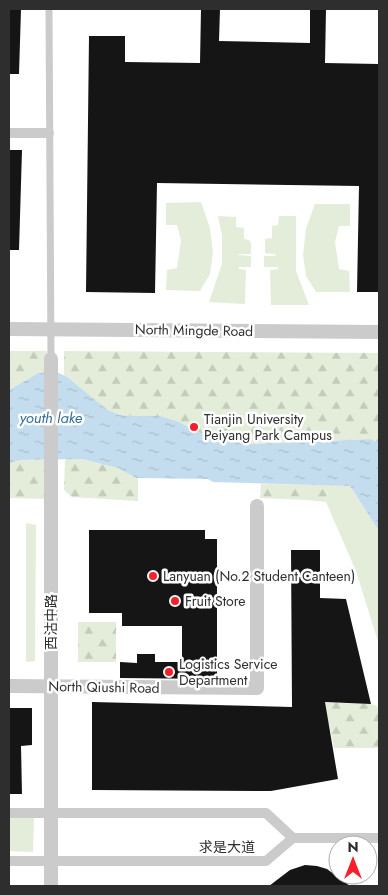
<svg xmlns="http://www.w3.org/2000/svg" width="388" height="895" viewBox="0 0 388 895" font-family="Jost,'Noto Sans SC',sans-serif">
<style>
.green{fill:#e3edda}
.forest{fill:url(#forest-firs)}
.water{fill:url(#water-ripples)}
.building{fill:#151515}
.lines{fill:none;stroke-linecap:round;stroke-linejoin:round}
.service{stroke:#cbcbcb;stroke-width:7}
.pedestrian{stroke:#cbcbcb;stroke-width:10}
.minor{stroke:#cbcbcb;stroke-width:14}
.poi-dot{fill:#f5202b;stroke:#fff;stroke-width:2}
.labels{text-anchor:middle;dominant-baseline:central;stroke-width:5;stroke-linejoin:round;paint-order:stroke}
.street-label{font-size:14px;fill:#2e2e2e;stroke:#fff}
.poi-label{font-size:14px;fill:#2e2e2e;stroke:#fff;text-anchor:start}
.water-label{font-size:15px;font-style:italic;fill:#356e97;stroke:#fff}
</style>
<defs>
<pattern id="forest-firs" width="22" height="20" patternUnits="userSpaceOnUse" patternTransform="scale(1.25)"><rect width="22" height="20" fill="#e3edda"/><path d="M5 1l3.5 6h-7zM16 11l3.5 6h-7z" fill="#c3ccbb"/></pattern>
<pattern id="water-ripples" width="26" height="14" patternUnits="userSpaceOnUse" patternTransform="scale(1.25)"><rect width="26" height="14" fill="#c4ddee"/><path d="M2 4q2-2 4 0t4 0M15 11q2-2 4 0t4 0" fill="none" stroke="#a9becc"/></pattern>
</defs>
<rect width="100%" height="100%" fill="#fff"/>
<g class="green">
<polygon points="201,202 210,228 213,253 210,274 200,291 166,290 167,270 177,268 181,241 177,225 166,225 166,203"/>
<polygon points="315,204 350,204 350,226 339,226 335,242 339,269 349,271 350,292 316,292 306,276 303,255 306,229"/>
<polygon points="218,216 236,217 236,227 244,228 244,239 249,240 251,243 251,254 239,254 239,255 251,256 251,267 239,267 239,269 246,270 245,304 209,302 222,264 222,235"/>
<polygon points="279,216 296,216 296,271 309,305 271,305 270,270 278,269 278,267 264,267 264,256 275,256 276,254 265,253 265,239 272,238 272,226 278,225"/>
<polygon points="329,485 350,486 379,531 379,645 356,571 326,502"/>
<polygon points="26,523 36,525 35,661 26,662"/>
<polygon points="9,817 34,817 33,852 9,851"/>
</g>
<g class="forest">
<polygon points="9,351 47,351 46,373 38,373 9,390"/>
<polygon points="64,351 379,353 379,443 369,439 253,444 229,441 204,435 177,421 160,416 134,416 120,415 108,410 64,375"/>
<polygon points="65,459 82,459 118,468 136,478 138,478 138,501 72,497 64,490"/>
<polygon points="20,460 48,460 48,499 9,498 9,464"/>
<polygon points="261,484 329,485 326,502 307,500 260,498"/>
<rect x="78" y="622" width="38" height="40"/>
<polygon points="316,702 371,704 377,706 379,714 379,748 334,748 329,723 319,725"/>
</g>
<polygon class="water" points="57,372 67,377 108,410 120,415 134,416 160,416 177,421 204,435 229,441 253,444 370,439 379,443 379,531 350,486 213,482 208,479 136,478 118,468 82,459 20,460 9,464 9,390 38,373"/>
<g class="building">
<polygon points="9,9 21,9 19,74 9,74"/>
<polygon points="201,9 220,9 219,41 310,43 310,9 326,9 325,63 379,64 379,292 357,292 359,186 157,183 155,293 86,292 89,36 125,36 125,62 200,63"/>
<polygon points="9,150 22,150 19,250 9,250"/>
<polygon points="89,530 205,530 205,539 217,539 217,679 120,678 120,662 137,663 137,654 155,654 155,662 182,662 182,626 122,626 122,613 89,613"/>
<polygon points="291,550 320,550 320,598 346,599 371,704 325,702 338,779 271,791 92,790 92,702 292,707"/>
<polygon points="9,708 32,708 32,745 21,746 22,794 9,794"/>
<polygon points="305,865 317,866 327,869 350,886 269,886 290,870"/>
</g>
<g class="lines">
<polyline class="service" points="49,9 51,359"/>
<g class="pedestrian">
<polyline points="9,133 49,133"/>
<polyline points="9,813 266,813 293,838"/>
<polyline points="293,838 379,838"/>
<polyline points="9,861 266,861 293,838"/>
</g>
<g class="minor">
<polyline points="9,329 379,332"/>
<polyline points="51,359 51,886"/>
<polyline points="9,686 257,688 257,506"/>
</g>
</g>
<g class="poi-dot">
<circle cx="194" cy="427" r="5"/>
<circle cx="153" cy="576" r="5"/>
<circle cx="175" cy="601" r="5"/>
<circle cx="169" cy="672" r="5"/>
</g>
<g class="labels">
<g class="street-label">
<text transform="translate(194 330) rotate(1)">North Mingde Road</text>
<text transform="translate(51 622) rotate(-90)">西沽中路</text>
<text transform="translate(104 687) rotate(1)">North Qiushi Road</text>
<text x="227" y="847">求是大道</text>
</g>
<g class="poi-label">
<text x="204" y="419">Tianjin University<tspan x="204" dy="16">Peiyang Park Campus</tspan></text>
<text x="163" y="576">Lanyuan (No.2 Student Canteen)</text>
<text x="185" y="601">Fruit Store</text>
<text x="179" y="664">Logistics Service<tspan x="179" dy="16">Department</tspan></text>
</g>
<g class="water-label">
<text x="51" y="418">youth lake</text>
</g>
</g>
<rect width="388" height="895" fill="none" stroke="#2e2e2e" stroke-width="20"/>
<g transform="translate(353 860)"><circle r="24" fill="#ffffff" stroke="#ababab"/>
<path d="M0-4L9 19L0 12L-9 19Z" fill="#f5202b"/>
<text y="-8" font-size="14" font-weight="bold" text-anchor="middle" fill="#2e2e2e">N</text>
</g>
</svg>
